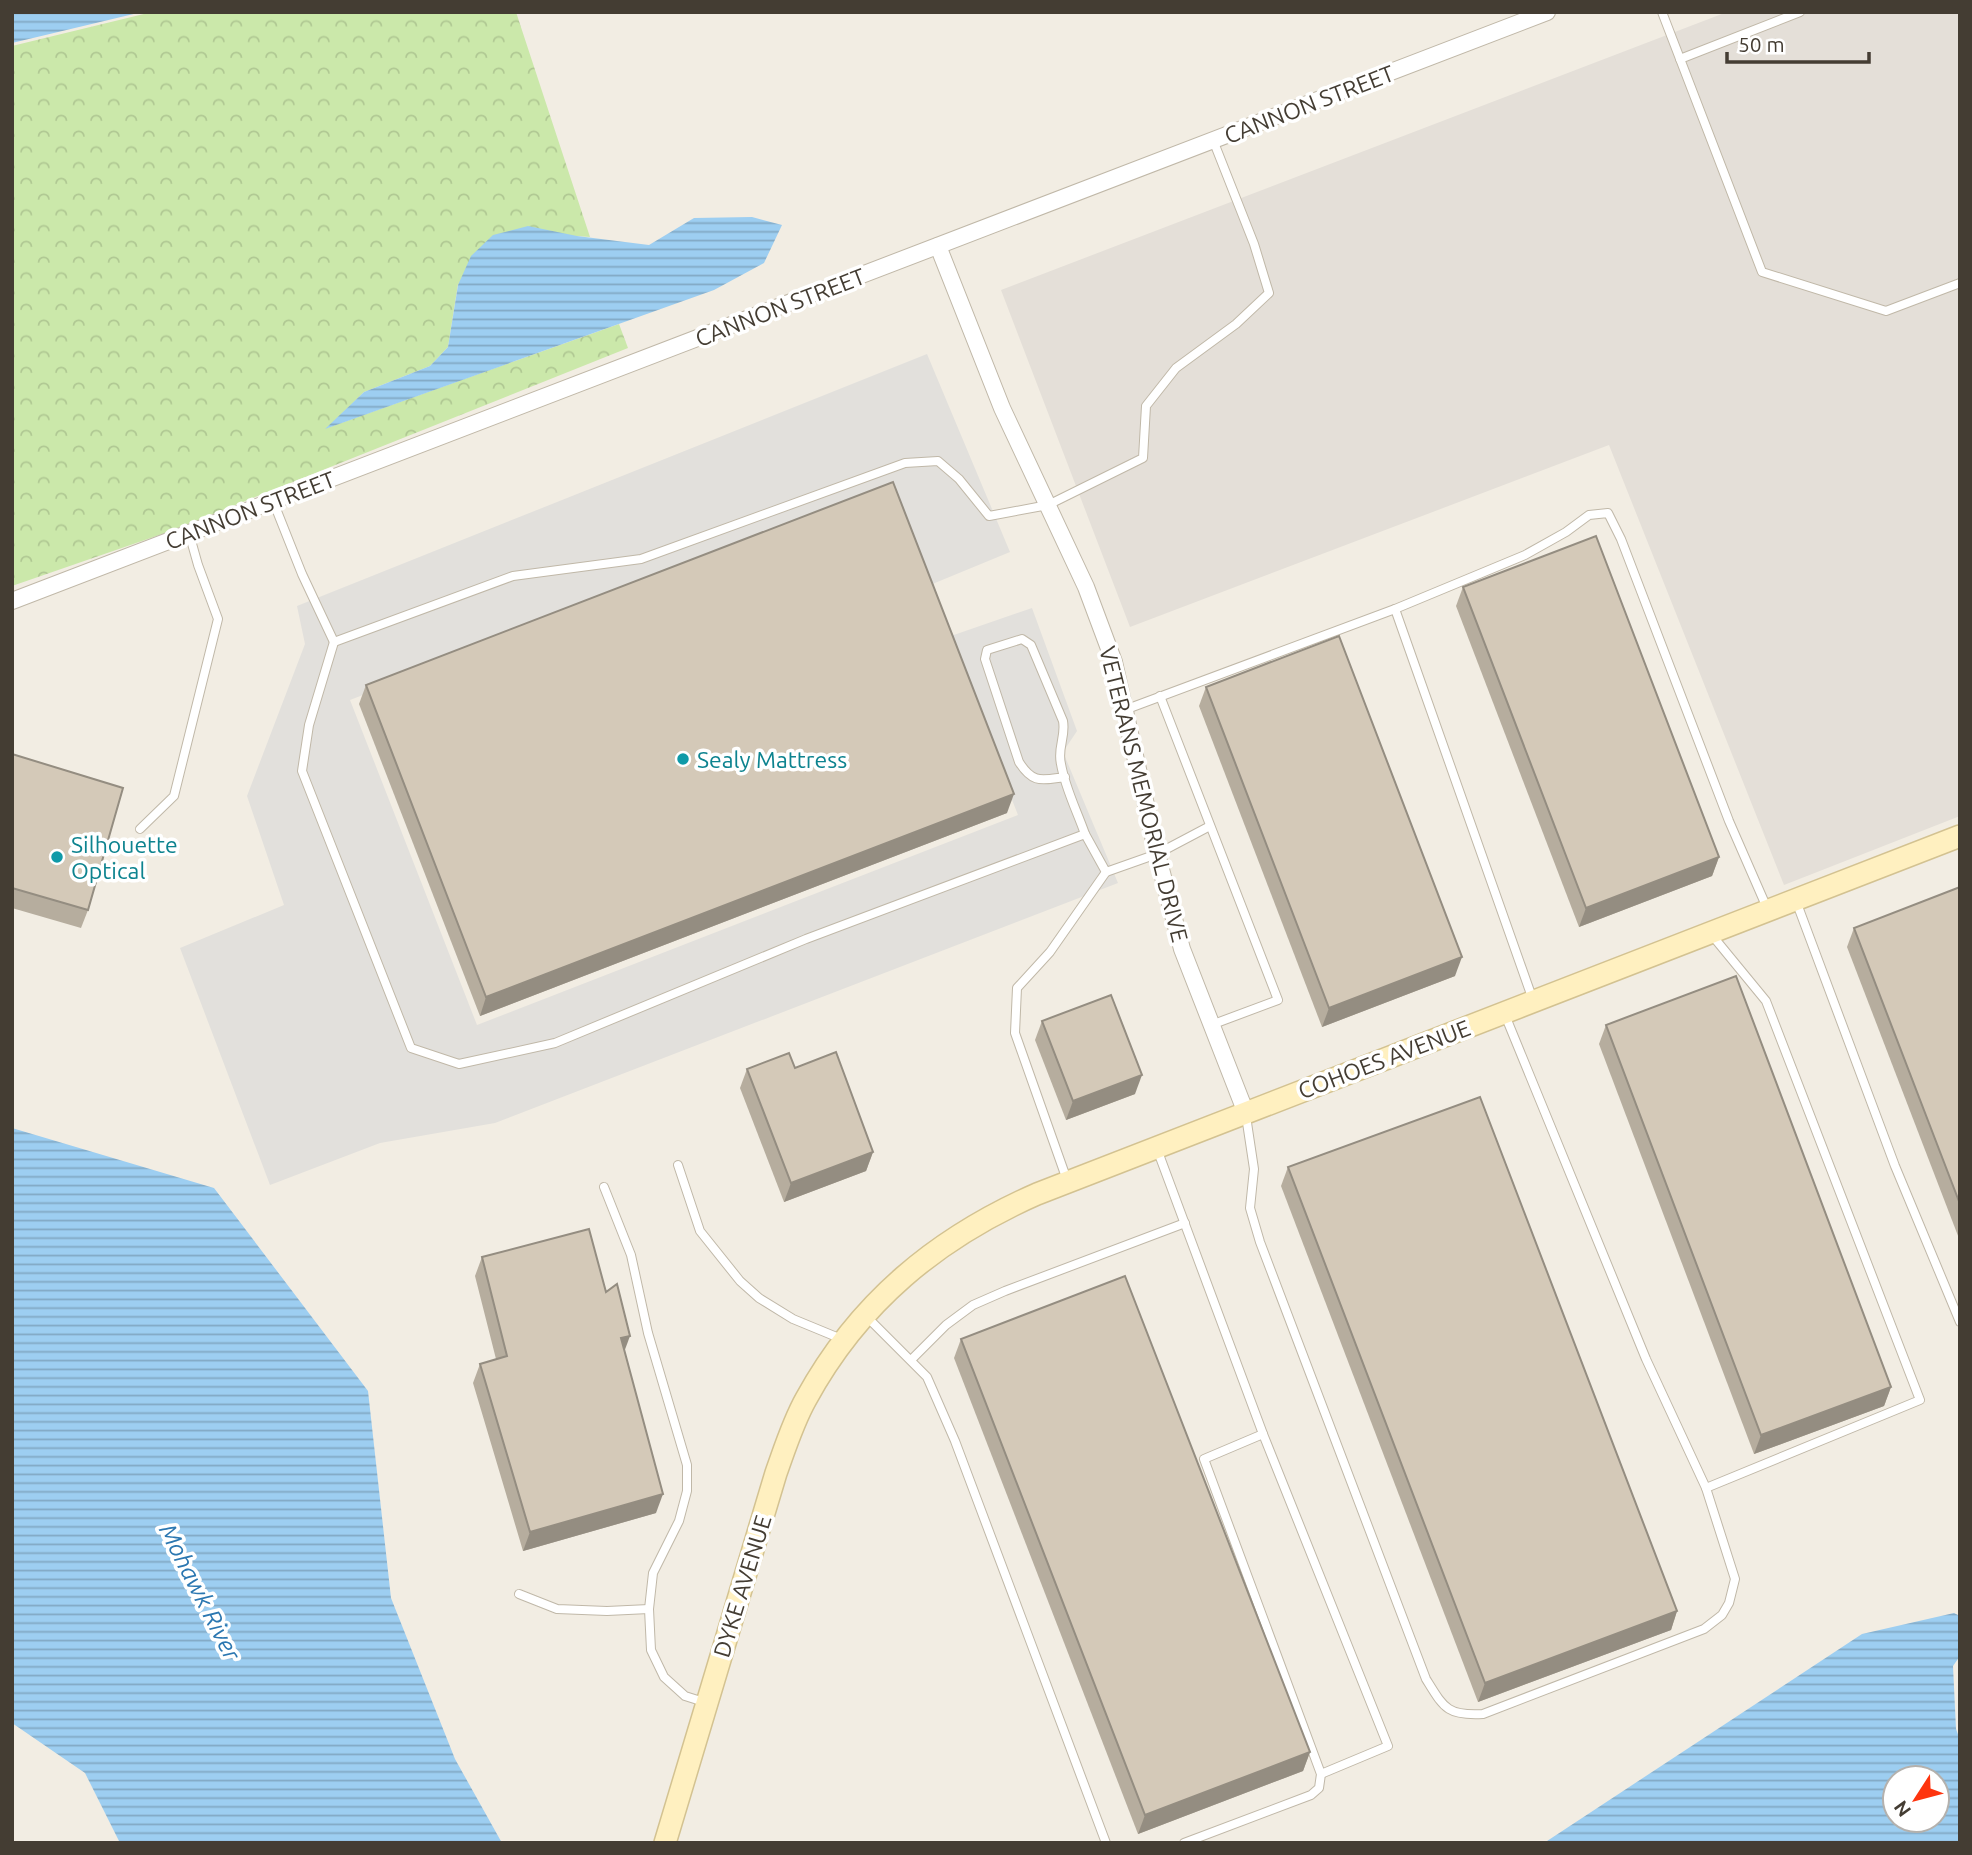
<svg xmlns="http://www.w3.org/2000/svg" width="1972" height="1855" viewBox="0 0 1972 1855" font-family="Ubuntu,sans-serif">
<style>
.industrial{fill:#e4dfd8}
.forest{fill:url(#forest-crowns)}
.parking{fill:#e2e0dc}
.water{fill:url(#water-rules);fill-rule:evenodd}
.lines{fill:none;stroke-linecap:round;stroke-linejoin:round}
.lane-casing{stroke:#c0b8a8;stroke-width:10}
.street-casing{stroke:#c0b8a8;stroke-width:18}
.secondary-casing{stroke:#d3c291;stroke-width:24}
.lane{stroke:#fff;stroke-width:8}
.street{stroke:#fff;stroke-width:16}
.secondary{stroke:#fff0c0;stroke-width:21}
.wall{fill:#b6ad9e}
.shaded-wall{fill:#948d81}
.building{fill:#d4c9b8;stroke:#948d81;stroke-width:2}
.culture-dot{fill:#0f9aa8;stroke:#fff;stroke-width:2.5}
.labels{text-anchor:middle;dominant-baseline:central;stroke-width:7;stroke-linejoin:round;paint-order:stroke}
.street-label{font-size:23px;fill:#443d33;stroke:#fff}
.culture-label{font-size:23px;fill:#0d838f;stroke:#fff;text-anchor:start}
.water-label{font-size:24px;font-style:italic;fill:#2b77b1;stroke:#fff}
</style>
<defs>
<pattern id="forest-crowns" width="20" height="18" patternUnits="userSpaceOnUse" patternTransform="scale(1.75)"><rect width="20" height="18" fill="#cbe8aa"/><path d="M2 6a3 3 0 1 1 6 0M12 15a3 3 0 1 1 6 0" fill="none" stroke="#b0c893"/></pattern>
<pattern id="water-rules" width="6" height="5" patternUnits="userSpaceOnUse" patternTransform="scale(1.75)"><rect width="6" height="5" fill="#9dcef1"/><path d="M0 2.5h6" fill="none" stroke="#82a8c4"/></pattern>
</defs>
<rect width="100%" height="100%" fill="#f2ede3"/>
<polygon class="industrial" points="1727,12 1960,12 1960,816 1784,885 1609,445 1130,627 1001,290"/>
<polygon class="forest" points="152,12 516,12 590,237 577,236 458,284 448,347 430,366 364,392 327,428 619,324 628,348 168,532 12,586 12,46"/>
<polygon class="parking" points="927,354 1010,552 930,585 892,491 350,700 477,1025 1018,815 948,637 1032,608 1077,731 1063,752 1118,883 495,1123 380,1143 270,1185 180,948 284,905 247,796 305,644 297,606"/>
<g class="water">
<polygon points="12,12 142,12 12,43"/>
<polygon points="752,217 782,225 764,263 714,290 325,429 364,392 430,366 448,347 458,285 471,256 493,235 528,226 577,236 649,245 694,218"/>
<polygon points="12,1128 214,1188 368,1391 391,1598 455,1759 502,1843 120,1843 85,1773 12,1723"/>
<path d="M 1954,1613 L 1960,1616 L 1960,1656 L 1953,1666 L 1956,1729 L 1960,1740 L 1960,1843 L 1544,1843 L 1862,1634 ZM 1895,1778 L 1937,1778 L 1937,1820 L 1895,1820 Z"/>
</g>
<g class="lines">
<g class="lane-casing">
<g id="lane">
<polyline points="1662,12 1762,272 1886,311 1960,283"/>
<polyline points="1680,59 1800,12"/>
<polyline points="273,501 302,574 334,642 513,576 641,559 905,463 938,461 959,479 989,516 1048,505 1143,458 1146,406 1176,368 1236,324 1269,293 1254,244 1213,140"/>
<polyline points="1395,609 1533,1000"/>
<polyline points="334,642 309,725 302,771 411,1048 459,1064 555,1043 806,939 1085,834 1106,872 1157,854 1210,826"/>
<polyline points="1160,696 1278,1000 1211,1025"/>
<polyline points="1127,709 1395,609 1525,555 1566,532 1589,515 1608,513 1621,539 1729,821 1767,908"/>
<path d="M 1065,777 C 1041,780 1033,784 1019,762 L 985,659 L 987,650 L 1022,639 L 1031,645 L 1063,721 C 1066,737 1057,748 1061,764 C 1065,788 1077,811 1085,834"/>
<polyline points="140,829 174,796 218,619 198,565 189,533"/>
<polyline points="1796,901 1895,1166 1960,1322"/>
<polyline points="1505,1015 1646,1359 1706,1488"/>
<path d="M 1246,1116 L 1254,1169 L 1250,1208 L 1260,1242 L 1426,1679 C 1444,1708 1447,1716 1483,1714 L 1704,1629 L 1722,1615 L 1729,1603 L 1735,1579 L 1706,1488 L 1920,1400 L 1766,1001 L 1711,934"/>
<polyline points="1157,1149 1263,1434 1204,1459 1321,1774 1319,1788 1311,1795 1184,1843"/>
<polyline points="678,1165 700,1231 740,1281 759,1298 793,1319 844,1340"/>
<polyline points="1067,1180 1015,1033 1017,988 1050,952 1106,872"/>
<polyline points="604,1187 631,1255 648,1333 687,1465 687,1491 679,1521 653,1573 649,1609 651,1650 664,1677 685,1696 704,1702"/>
<polyline points="867,1317 927,1377 955,1441 1106,1843"/>
<polyline points="911,1360 946,1325 973,1305 1005,1291 1185,1223"/>
<polyline points="1263,1434 1388,1746 1321,1774"/>
<polyline points="519,1594 557,1609 607,1611 649,1609"/>
</g>
</g>
<g class="street-casing">
<g id="street">
<polyline points="938,246 1002,408 1086,587 1114,662 1157,854 1182,949 1246,1113"/>
<polyline points="12,601 1547,12"/>
</g>
</g>
<g class="secondary-casing">
<path id="secondary" d="M 665,1843 L 776,1473 C 785,1448 793,1422 806,1399 C 859,1302 937,1238 1037,1194 L 1960,836"/>
</g>
<use href="#lane" class="lane"/>
<use href="#street" class="street"/>
<use href="#secondary" class="secondary"/>
</g>
<g class="wall">
<polygon points="1463,587 1719,857 1712,876 1579,927 1456,606"/>
<polygon points="366,685 1007,813 480,1016 359,704"/>
<polygon points="1206,687 1455,976 1322,1027 1199,706"/>
<polygon points="12,754 88,910 81,928 12,908"/>
<polygon points="1960,887 1960,1241 1847,947 1854,928"/>
<polygon points="1042,1021 1135,1094 1066,1120 1035,1040"/>
<polygon points="1606,1025 1891,1387 1884,1406 1754,1454 1599,1044"/>
<polygon points="795,1068 873,1152 866,1171 784,1202 740,1088 747,1069"/>
<polygon points="1288,1167 1677,1611 1671,1630 1478,1702 1281,1186"/>
<polygon points="482,1257 624,1352 656,1513 523,1551 473,1383 480,1364 496,1359 475,1276"/>
<polygon points="961,1339 1310,1752 1303,1771 1138,1834 954,1358"/>
</g>
<g class="shaded-wall">
<polygon points="1014,794 1007,813 480,1016 486,997"/>
<polygon points="1719,857 1712,876 1579,927 1586,908"/>
<polygon points="1462,957 1455,976 1322,1027 1329,1008"/>
<polygon points="1142,1075 1135,1094 1066,1120 1073,1101"/>
<polygon points="873,1152 866,1171 784,1202 791,1183"/>
<polygon points="630,1336 623,1355 621,1338"/>
<polygon points="1891,1387 1884,1406 1754,1454 1761,1435"/>
<polygon points="663,1494 656,1513 523,1551 530,1532"/>
<polygon points="1677,1611 1671,1630 1478,1702 1485,1683"/>
<polygon points="1310,1752 1303,1771 1138,1834 1145,1815"/>
</g>
<g class="building">
<polygon points="893,482 1014,794 486,997 366,685"/>
<polygon points="1596,536 1719,857 1586,908 1463,587"/>
<polygon points="1339,636 1462,957 1329,1008 1206,687"/>
<polygon points="12,754 123,788 88,910 12,888"/>
<polygon points="1960,887 1960,1204 1854,928"/>
<polygon points="1736,976 1891,1387 1761,1435 1606,1025"/>
<polygon points="1111,995 1142,1075 1073,1101 1042,1021"/>
<polygon points="836,1052 873,1152 791,1183 747,1069 789,1053 795,1068"/>
<polygon points="1480,1097 1677,1611 1485,1683 1288,1167"/>
<polygon points="589,1229 606,1292 617,1284 630,1336 621,1338 663,1494 530,1532 480,1364 507,1356 482,1257"/>
<polygon points="1125,1276 1310,1752 1145,1815 961,1339"/>
</g>
<g class="culture-dot">
<circle cx="683" cy="759" r="7"/>
<circle cx="57" cy="857" r="7"/>
</g>
<g class="labels">
<g class="street-label">
<text transform="translate(1309 104) rotate(-21)">CANNON STREET</text>
<text transform="translate(780 307) rotate(-21)">CANNON STREET</text>
<text transform="translate(250 510) rotate(-21)">CANNON STREET</text>
<text transform="translate(1144 794) rotate(76)">VETERANS MEMORIAL DRIVE</text>
<text transform="translate(1384 1059) rotate(-21)">COHOES AVENUE</text>
<text transform="translate(742 1586) rotate(-73)">DYKE AVENUE</text>
</g>
<g class="culture-label">
<text x="697" y="759">Sealy Mattress</text>
<text x="71" y="844">Silhouette<tspan x="71" dy="26">Optical</tspan></text>
</g>
<g class="water-label">
<text transform="translate(200 1592) rotate(63)">Mohawk River</text>
</g>
</g>
<rect width="1972" height="1855" fill="none" stroke="#443d33" stroke-width="28"/>
<g transform="translate(1916 1799) rotate(234)"><circle r="33" fill="#ffffff" stroke="#b4b1ad" stroke-width="2"/>
<path d="M0-5L12 26L0 18L-12 26Z" fill="#fe340e"/>
<text y="-10" font-size="19" font-weight="bold" text-anchor="middle" fill="#443d33">N</text>
</g>
<path d="M1727 52v10h142v-10" fill="none" stroke="#443d33" stroke-width="3.5"/>
<text x="1738" y="52" font-size="21" fill="#443d33" stroke="#ffffff" stroke-width="5" paint-order="stroke">50 m</text>
</svg>
